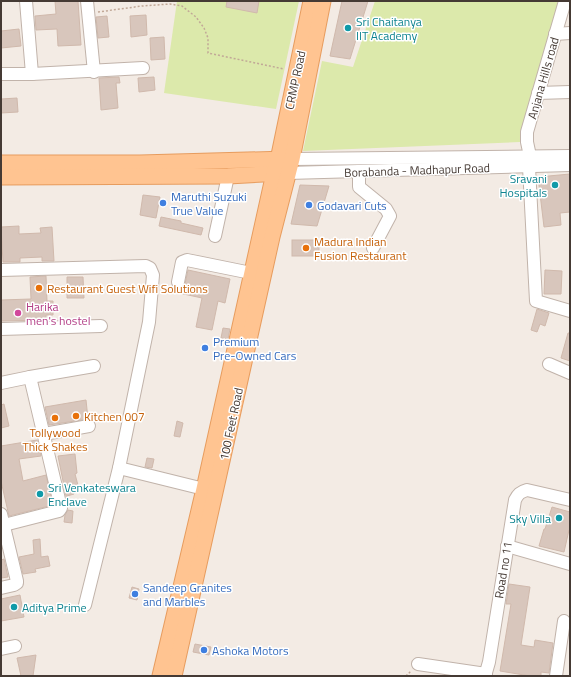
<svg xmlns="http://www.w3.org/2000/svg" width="571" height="677" viewBox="0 0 571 677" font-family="'Titillium Web',sans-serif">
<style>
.green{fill:#dce9ab}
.building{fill:#d8c6bc;stroke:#d0b9ac}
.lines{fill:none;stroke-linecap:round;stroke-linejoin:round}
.minor-casing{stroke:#c1b3aa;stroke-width:14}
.major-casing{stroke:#e79c5e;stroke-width:17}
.path{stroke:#c1a897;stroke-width:1.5;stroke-dasharray:2 2;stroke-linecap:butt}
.minor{stroke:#fff;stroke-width:12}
.major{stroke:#ffc491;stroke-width:15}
.culture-dot{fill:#0f9aa8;stroke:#fff;stroke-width:1.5}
.shop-dot{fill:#3f7fe0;stroke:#fff;stroke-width:1.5}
.food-dot{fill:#e8710a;stroke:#fff;stroke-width:1.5}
.hotel-dot{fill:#d1479c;stroke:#fff;stroke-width:1.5}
.labels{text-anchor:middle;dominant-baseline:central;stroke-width:3;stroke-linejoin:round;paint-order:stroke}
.culture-label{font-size:12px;fill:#0d838f;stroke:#fff;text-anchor:start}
.street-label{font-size:12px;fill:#453a34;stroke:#fff}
.shop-label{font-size:12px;fill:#366cbe;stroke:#fff;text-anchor:start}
.food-label{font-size:12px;fill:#c56008;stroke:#fff;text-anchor:start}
.hotel-label{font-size:12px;fill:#b23c85;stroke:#fff;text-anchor:start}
</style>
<rect width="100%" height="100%" fill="#f3ebe4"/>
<g class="green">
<polygon points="177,1 299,1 276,109 164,93"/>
<polygon points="375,1 560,1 520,142 303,151 322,61 353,67"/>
</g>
<g class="building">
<polygon points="55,1 78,1 81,45 58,46 57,29 36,30 35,16 56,14"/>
<polygon points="227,1 259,1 257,13 226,7"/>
<polygon points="342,1 368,1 350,59 330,56"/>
<polygon points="146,15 147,35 131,37 130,16"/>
<polygon points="107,16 109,37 98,38 96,17"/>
<polygon points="19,29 21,46 1,48 1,31"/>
<polygon points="164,37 165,59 151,60 150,38"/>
<polygon points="119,77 120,83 116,83 118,108 101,110 99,78"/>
<polygon points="154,77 155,90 139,92 138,78"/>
<polygon points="17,98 18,112 1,113 1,99"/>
<polygon points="570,174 570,212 560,213 561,225 544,227 538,177"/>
<polygon points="300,185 329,186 317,226 291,224"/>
<polygon points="143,195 160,197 156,218 140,215"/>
<polygon points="161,217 181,221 181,223 203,228 201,235 159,226"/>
<polygon points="19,226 19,234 41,233 40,228 52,227 54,261 42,261 42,257 20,258 20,262 3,262 1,227"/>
<rect x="292" y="240" width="27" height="16"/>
<polygon points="188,270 230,279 225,303 218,301 212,330 196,327 202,298 179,293 180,289 183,287 185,284"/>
<polygon points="545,270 562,271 561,294 544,294"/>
<polygon points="46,276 47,301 53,301 53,315 46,315 46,320 1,321 1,300 31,299 30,277"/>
<polygon points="67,277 83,277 84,298 67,298"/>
<polygon points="537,309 549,313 545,326 540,324 537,332 531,330"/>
<polygon points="223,328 230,329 228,339 221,338"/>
<polygon points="568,333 570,333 570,361 561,358"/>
<polygon points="86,400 88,419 49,425 45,407"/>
<polygon points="4,404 9,426 1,428 1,405"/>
<polygon points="177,421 183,423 180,437 174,436"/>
<polygon points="37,440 41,456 19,459 23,481 46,475 53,505 9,516 1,481 1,446"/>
<polygon points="75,454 77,473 75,474 79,489 73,491 74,494 67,496 70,506 68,506 58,456"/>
<polygon points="147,458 154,459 152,468 145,467"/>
<polygon points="552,507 570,512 570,531 569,530 564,552 539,546 544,529 545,529"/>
<polygon points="68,510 73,511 72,523 64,522 65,515"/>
<polygon points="40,539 41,557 48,556 50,566 35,569 36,572 23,574 19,557 34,554 33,540"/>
<polygon points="4,559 8,577 1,578 1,560"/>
<polygon points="509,584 530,587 521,645 534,647 535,640 553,643 549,673 541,672 541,676 530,676 500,671 511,604 506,604"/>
<polygon points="132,587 139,589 137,600 129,598"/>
<polygon points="20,595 24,617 1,621 1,599"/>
<polygon points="195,644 211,647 209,655 193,652"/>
<polygon points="36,655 33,676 21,676 17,658"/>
</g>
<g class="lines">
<g class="minor-casing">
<g id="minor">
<polyline points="26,1 32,74"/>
<polyline points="87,1 94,72"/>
<polyline points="555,34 570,33"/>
<polyline points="1,74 32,74 143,68"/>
<polyline points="538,93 570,92"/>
<polyline points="530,156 527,142 527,132 565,1"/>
<polyline points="292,159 570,156"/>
<polyline points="529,167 536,301 570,311"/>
<polyline points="359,171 359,187 386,209 390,216 373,248"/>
<polyline points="288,173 570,165"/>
<polyline points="215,236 228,176"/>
<polyline points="1,270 146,266 150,268 153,275 149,322 119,468 204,489"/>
<polyline points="178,282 182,262 187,260 251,273"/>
<polyline points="1,329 101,326"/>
<polyline points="549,364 570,373"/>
<polyline points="30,377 94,366"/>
<polyline points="1,383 30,377 61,508 59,511 4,525"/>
<polyline points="44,434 89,426"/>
<polyline points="1,514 17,581 17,583 14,585 1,588"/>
<polyline points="507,546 570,564"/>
<polyline points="85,605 119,468"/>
<polyline points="1,649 15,646"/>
<polyline points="418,664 486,674"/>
<path d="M 485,676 L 489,662 L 515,500 C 518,494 520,492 527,490 L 570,500"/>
<polyline points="556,676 564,621"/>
</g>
</g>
<g class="major-casing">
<g id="major">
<polyline points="1,163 140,163 287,159"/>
<polyline points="1,177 228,176 282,173"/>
<polyline points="160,676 204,489 274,173 278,160 311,1"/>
<polyline points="174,676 272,237 292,159 323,1"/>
</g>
</g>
<g class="path">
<polyline points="98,12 142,6 170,4 182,6 196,17 204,28 208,38 208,53 284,69"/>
<polyline points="406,676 411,671"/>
</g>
<use href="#minor" class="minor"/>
<use href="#major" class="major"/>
</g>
<g class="culture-dot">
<circle cx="348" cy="28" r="4"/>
<circle cx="555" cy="185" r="4"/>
<circle cx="40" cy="494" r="4"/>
<circle cx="559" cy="518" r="4"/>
<circle cx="14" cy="607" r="4"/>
</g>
<g class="shop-dot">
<circle cx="163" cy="203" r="4"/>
<circle cx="309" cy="205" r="4"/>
<circle cx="205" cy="348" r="4"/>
<circle cx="135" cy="594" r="4"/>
<circle cx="204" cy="650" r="4"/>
</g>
<g class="food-dot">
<circle cx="306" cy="248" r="4"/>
<circle cx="39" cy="288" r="4"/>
<circle cx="76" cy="416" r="4"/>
<circle cx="55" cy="418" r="4"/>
</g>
<circle class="hotel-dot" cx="18" cy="313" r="4"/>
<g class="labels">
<g class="culture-label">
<text x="356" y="21">Sri Chaitanya<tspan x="356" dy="14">IIT Academy</tspan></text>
<text x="547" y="178" text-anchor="end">Sravani<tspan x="547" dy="14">Hospitals</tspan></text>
<text x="48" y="487">Sri Venkateswara<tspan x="48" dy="14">Enclave</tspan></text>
<text x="551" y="518" text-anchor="end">Sky Villa</text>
<text x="22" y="607">Aditya Prime</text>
</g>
<g class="street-label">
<text transform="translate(543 78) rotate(-74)">Anjana Hills road</text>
<text transform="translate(295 80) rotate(-78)">CRMP Road</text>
<text transform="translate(417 170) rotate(-2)">Borabanda - Madhapur Road</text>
<text transform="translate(231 424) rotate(-78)">100 Feet Road</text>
<text transform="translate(503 570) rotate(-81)">Road no 11</text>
</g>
<g class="shop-label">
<text x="171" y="196">Maruthi Suzuki<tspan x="171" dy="14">True Value</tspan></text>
<text x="317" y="205">Godavari Cuts</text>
<text x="213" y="341">Premium<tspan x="213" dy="14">Pre-Owned Cars</tspan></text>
<text x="143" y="587">Sandeep Granites<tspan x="143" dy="14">and Marbles</tspan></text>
<text x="212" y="650">Ashoka Motors</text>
</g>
<g class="food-label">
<text x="314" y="241">Madura Indian<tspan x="314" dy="14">Fusion Restaurant</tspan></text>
<text x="47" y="288">Restaurant Guest Wifi Solutions</text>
<text x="84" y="416">Kitchen 007</text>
<text x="55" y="432" text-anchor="middle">Tollywood<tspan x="55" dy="14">Thick Shakes</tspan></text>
</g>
<g class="hotel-label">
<text x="26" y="306">Harika<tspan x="26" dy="14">men's hostel</tspan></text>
</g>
</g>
<rect width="571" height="677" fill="none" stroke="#453a34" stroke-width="4"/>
</svg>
